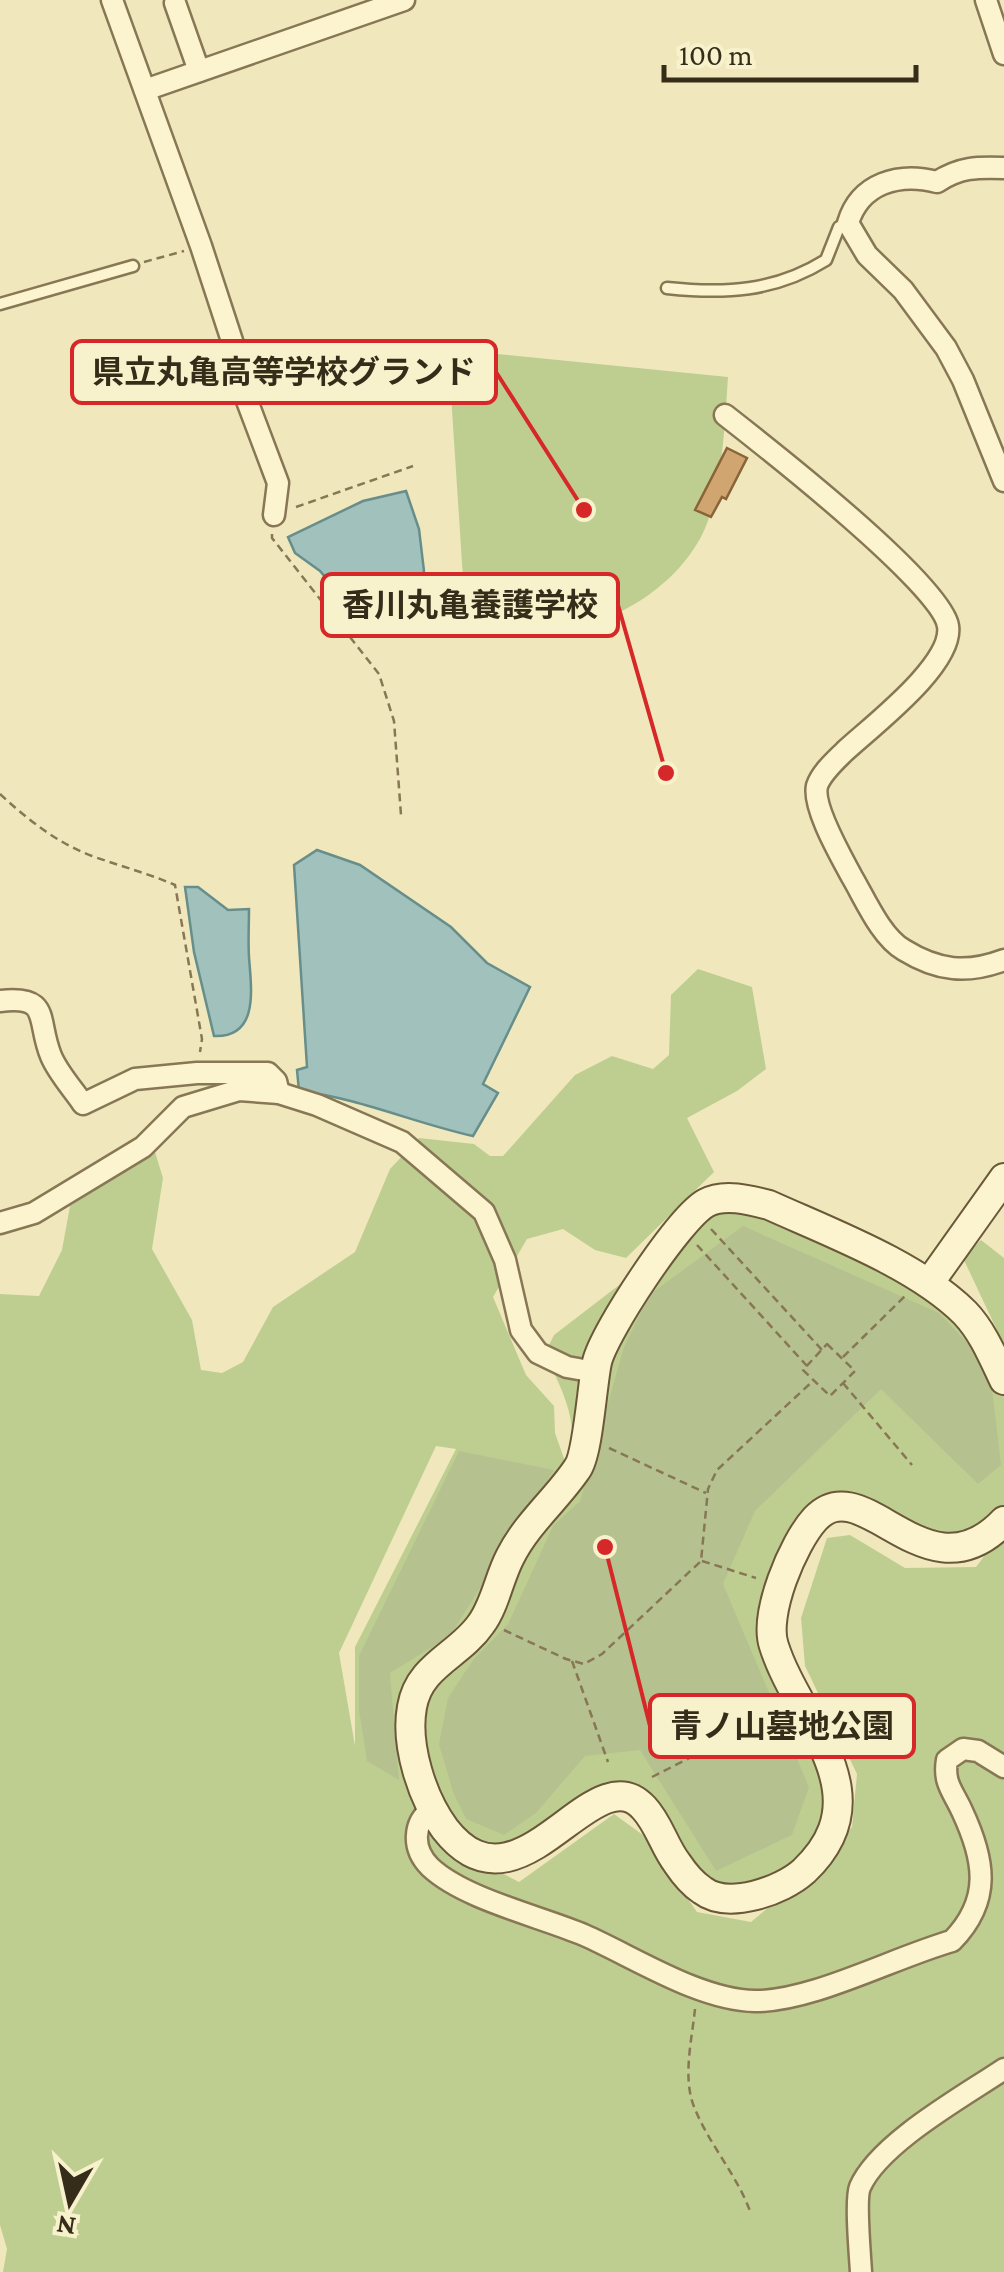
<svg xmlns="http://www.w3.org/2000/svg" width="1004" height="2272" viewBox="0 0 1004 2272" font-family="'Crimson Pro','Noto Sans JP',serif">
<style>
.green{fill:#bece90;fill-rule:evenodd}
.cemetery{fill:#b5c290}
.water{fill:#a0c1bc;stroke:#678e8a;stroke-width:2.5}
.building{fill:#d1a56f;stroke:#896439;stroke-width:2.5}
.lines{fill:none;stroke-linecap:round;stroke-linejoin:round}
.lane-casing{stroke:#875;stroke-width:15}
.street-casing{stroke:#875;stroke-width:25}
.secondary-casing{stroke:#6a5838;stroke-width:32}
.path{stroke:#875;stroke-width:2.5;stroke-dasharray:8 5;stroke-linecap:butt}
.lane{stroke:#fbf4cf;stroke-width:10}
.street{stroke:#fbf4cf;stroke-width:20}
.secondary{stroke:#fbf4cf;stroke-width:28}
.leader{fill:none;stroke:#d62828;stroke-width:4}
.callout-dot{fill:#d62828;stroke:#f7f1cc;stroke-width:4}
.callout{fill:#f7f1cc;stroke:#d62828;stroke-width:4}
.callout-label{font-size:32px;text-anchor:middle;font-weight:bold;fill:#362c1a}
</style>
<rect width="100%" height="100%" fill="#f0e8bc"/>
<g class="green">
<path d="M 448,349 L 728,377 C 725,422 722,497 701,537 C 667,599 595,633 527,635 C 507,636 485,628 466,624 Z"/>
<path d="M 698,969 L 752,987 L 766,1069 L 737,1091 L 687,1118 L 714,1172 L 626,1258 L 595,1250 L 563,1229 L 527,1239 L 493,1297 L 526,1375 L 554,1406 L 555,1433 L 566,1464 C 583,1426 561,1389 545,1353 L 554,1335 L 640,1269 L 715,1193 L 906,1256 L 951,1282 L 977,1310 L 1004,1354 L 1004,2272 L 3,2272 L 7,2249 L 0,2225 L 0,1294 L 39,1296 L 62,1250 L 70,1206 L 155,1152 L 163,1178 L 152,1249 L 192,1320 L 201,1370 L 222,1373 L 243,1362 L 273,1307 L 355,1252 L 390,1169 L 419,1138 L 474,1144 L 490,1156 L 503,1156 L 575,1075 L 612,1056 L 653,1069 L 669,1055 L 671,995 ZM 436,1446 L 456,1449 L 355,1647 L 355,1746 L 339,1653 ZM 830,1517 L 878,1527 L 914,1554 L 932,1558 L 995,1542 L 976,1567 L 905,1568 L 850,1535 L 827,1538 L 801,1618 L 805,1666 L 857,1774 L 852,1827 L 831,1848 L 840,1754 L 778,1630 L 802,1552 ZM 613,1804 L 644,1818 L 732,1908 L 795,1885 L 751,1922 L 697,1912 L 643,1835 L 614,1814 L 519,1882 L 486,1865 Z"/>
<polygon points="981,1240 1004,1258 1004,1345 963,1258"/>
</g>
<g class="cemetery">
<polygon points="743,1226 939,1313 977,1353 991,1380 1001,1465 978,1484 881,1389 755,1511 723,1584 809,1787 792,1835 716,1871 640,1750 585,1756 536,1813 504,1835 466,1819 453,1792 439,1744 448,1698 473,1660 508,1624 553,1526 580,1501 624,1347 649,1295"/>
<polygon points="459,1451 554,1470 450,1636 390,1673 399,1780 367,1761 359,1710 359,1656"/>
</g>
<g class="water">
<polygon points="406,491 419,529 424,571 409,609 358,616 320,571 295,553 288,537 363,501"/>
<path d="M 317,850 L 360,865 L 451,927 L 487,963 L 530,987 L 483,1084 L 498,1093 L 473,1136 C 414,1123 359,1098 299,1091 L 297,1070 L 307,1067 L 294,865 Z"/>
<path d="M 185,887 L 198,887 L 228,910 L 249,909 C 249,925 248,941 249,957 C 251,987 260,1038 214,1036 L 194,952 Z"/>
</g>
<polygon class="building" points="727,448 747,458 726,499 722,497 711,517 695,510"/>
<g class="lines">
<g class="lane-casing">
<g id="lane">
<path d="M 667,288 C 724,294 775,292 826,260 L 839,227 L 848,223"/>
<polyline points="0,304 133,266"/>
</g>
</g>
<g class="street-casing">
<g id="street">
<polyline points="112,0 201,246 235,350 241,385 278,483 274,515"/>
<polyline points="986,0 1004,54"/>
<polyline points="175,3 199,71"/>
<polyline points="145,90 404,0"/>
<path d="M 1004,168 C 977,167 960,167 937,182 C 899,172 860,183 848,223 L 867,255 L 903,290 L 946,348 L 963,380 L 1004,481"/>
<path d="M 725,415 C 766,447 942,585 948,626 C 954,664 872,726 845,751 C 836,760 821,773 817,786 C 812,807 842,858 852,877 C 865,899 881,937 904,950 C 938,971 967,974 1004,960"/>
<path d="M 0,1001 C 52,995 36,1020 51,1056 C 58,1073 73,1089 83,1104 L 135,1079 L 197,1073 L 268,1073 L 276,1081 L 279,1093"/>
<polyline points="0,1223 34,1213 143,1147 183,1107 239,1090 279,1093 317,1105 402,1142 484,1212 505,1260 521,1330 538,1353 567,1367 595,1372"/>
<path d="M 433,1808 C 412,1823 412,1849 430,1867 C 464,1899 539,1916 584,1935 C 634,1957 699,2000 755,2001 C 811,2002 895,1957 952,1941 C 992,1900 985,1860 962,1811 C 953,1791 943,1783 947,1760 L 963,1749 L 978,1751 L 1004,1767"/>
<path d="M 861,2272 C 860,2255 855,2199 860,2187 C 879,2143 964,2096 1004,2069"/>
</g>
</g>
<g class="secondary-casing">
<g id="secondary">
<polyline points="930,1282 1004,1178"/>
<path d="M 1004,1380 C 993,1357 983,1332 965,1313 C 917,1265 831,1233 769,1205 C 750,1200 724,1193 706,1203 C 679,1218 604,1332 597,1362 C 592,1385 588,1455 577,1469 C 556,1500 527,1523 510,1557 C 499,1578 495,1605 481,1624 C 459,1656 419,1665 412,1707 C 405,1745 422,1798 445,1829 C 520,1925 592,1751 644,1808 C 659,1824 664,1846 677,1863 C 683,1872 693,1884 702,1890 C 728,1910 782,1891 804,1871 C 885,1794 798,1722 774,1646 C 763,1615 793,1543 815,1519 C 864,1466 926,1603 1004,1521"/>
</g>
</g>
<g class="path">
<polyline points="144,262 184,251"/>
<polyline points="296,507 413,466"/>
<polyline points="272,534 272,538 379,674 394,721 401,815"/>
<path d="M 0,794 C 27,819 57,843 92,856 C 120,866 147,873 175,885 L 202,1039 L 200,1052"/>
<polyline points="711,1229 822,1350"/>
<polyline points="697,1245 807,1366"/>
<polygon points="827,1344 855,1371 830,1396 803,1370"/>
<polyline points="843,1357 905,1296"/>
<polyline points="843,1383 912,1465"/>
<polyline points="609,1448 706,1493"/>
<polyline points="702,1561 756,1578"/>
<polyline points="504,1630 566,1659 584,1664 602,1654 701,1561 708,1489 717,1470 814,1380"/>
<polyline points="572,1661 608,1762"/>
<polyline points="652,1777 780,1712"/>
<path d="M 695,2009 C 692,2039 683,2075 693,2104 C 707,2142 736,2173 750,2211"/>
</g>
<use href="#lane" class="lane"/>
<use href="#street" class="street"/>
<use href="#secondary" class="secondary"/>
</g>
<path class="leader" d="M584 510L496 372M666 773L618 605M605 1547L650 1726"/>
<g class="callout-dot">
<circle cx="584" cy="510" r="10"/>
<circle cx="666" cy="773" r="10"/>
<circle cx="605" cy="1547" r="10"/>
</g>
<g class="callout">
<rect x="72" y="341" width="424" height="62" rx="10"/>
<rect x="322" y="574" width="296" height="62" rx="10"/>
<rect x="650" y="1695" width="264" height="62" rx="10"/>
</g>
<g class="callout-label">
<text x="284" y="383">県立丸亀高等学校グランド</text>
<text x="470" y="616">香川丸亀養護学校</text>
<text x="782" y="1737">青ノ山墓地公園</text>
</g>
<g transform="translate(70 2202) rotate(189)" stroke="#f7f1cc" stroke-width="8" paint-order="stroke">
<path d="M0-8L18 38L0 25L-18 38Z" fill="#362c1a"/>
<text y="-15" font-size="28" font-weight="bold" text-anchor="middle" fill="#362c1a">N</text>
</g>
<path d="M664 65v15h252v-15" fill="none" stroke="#362c1a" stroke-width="5"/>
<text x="679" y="65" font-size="30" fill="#362c1a" stroke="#f7f1cc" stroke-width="8" paint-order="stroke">100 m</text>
</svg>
